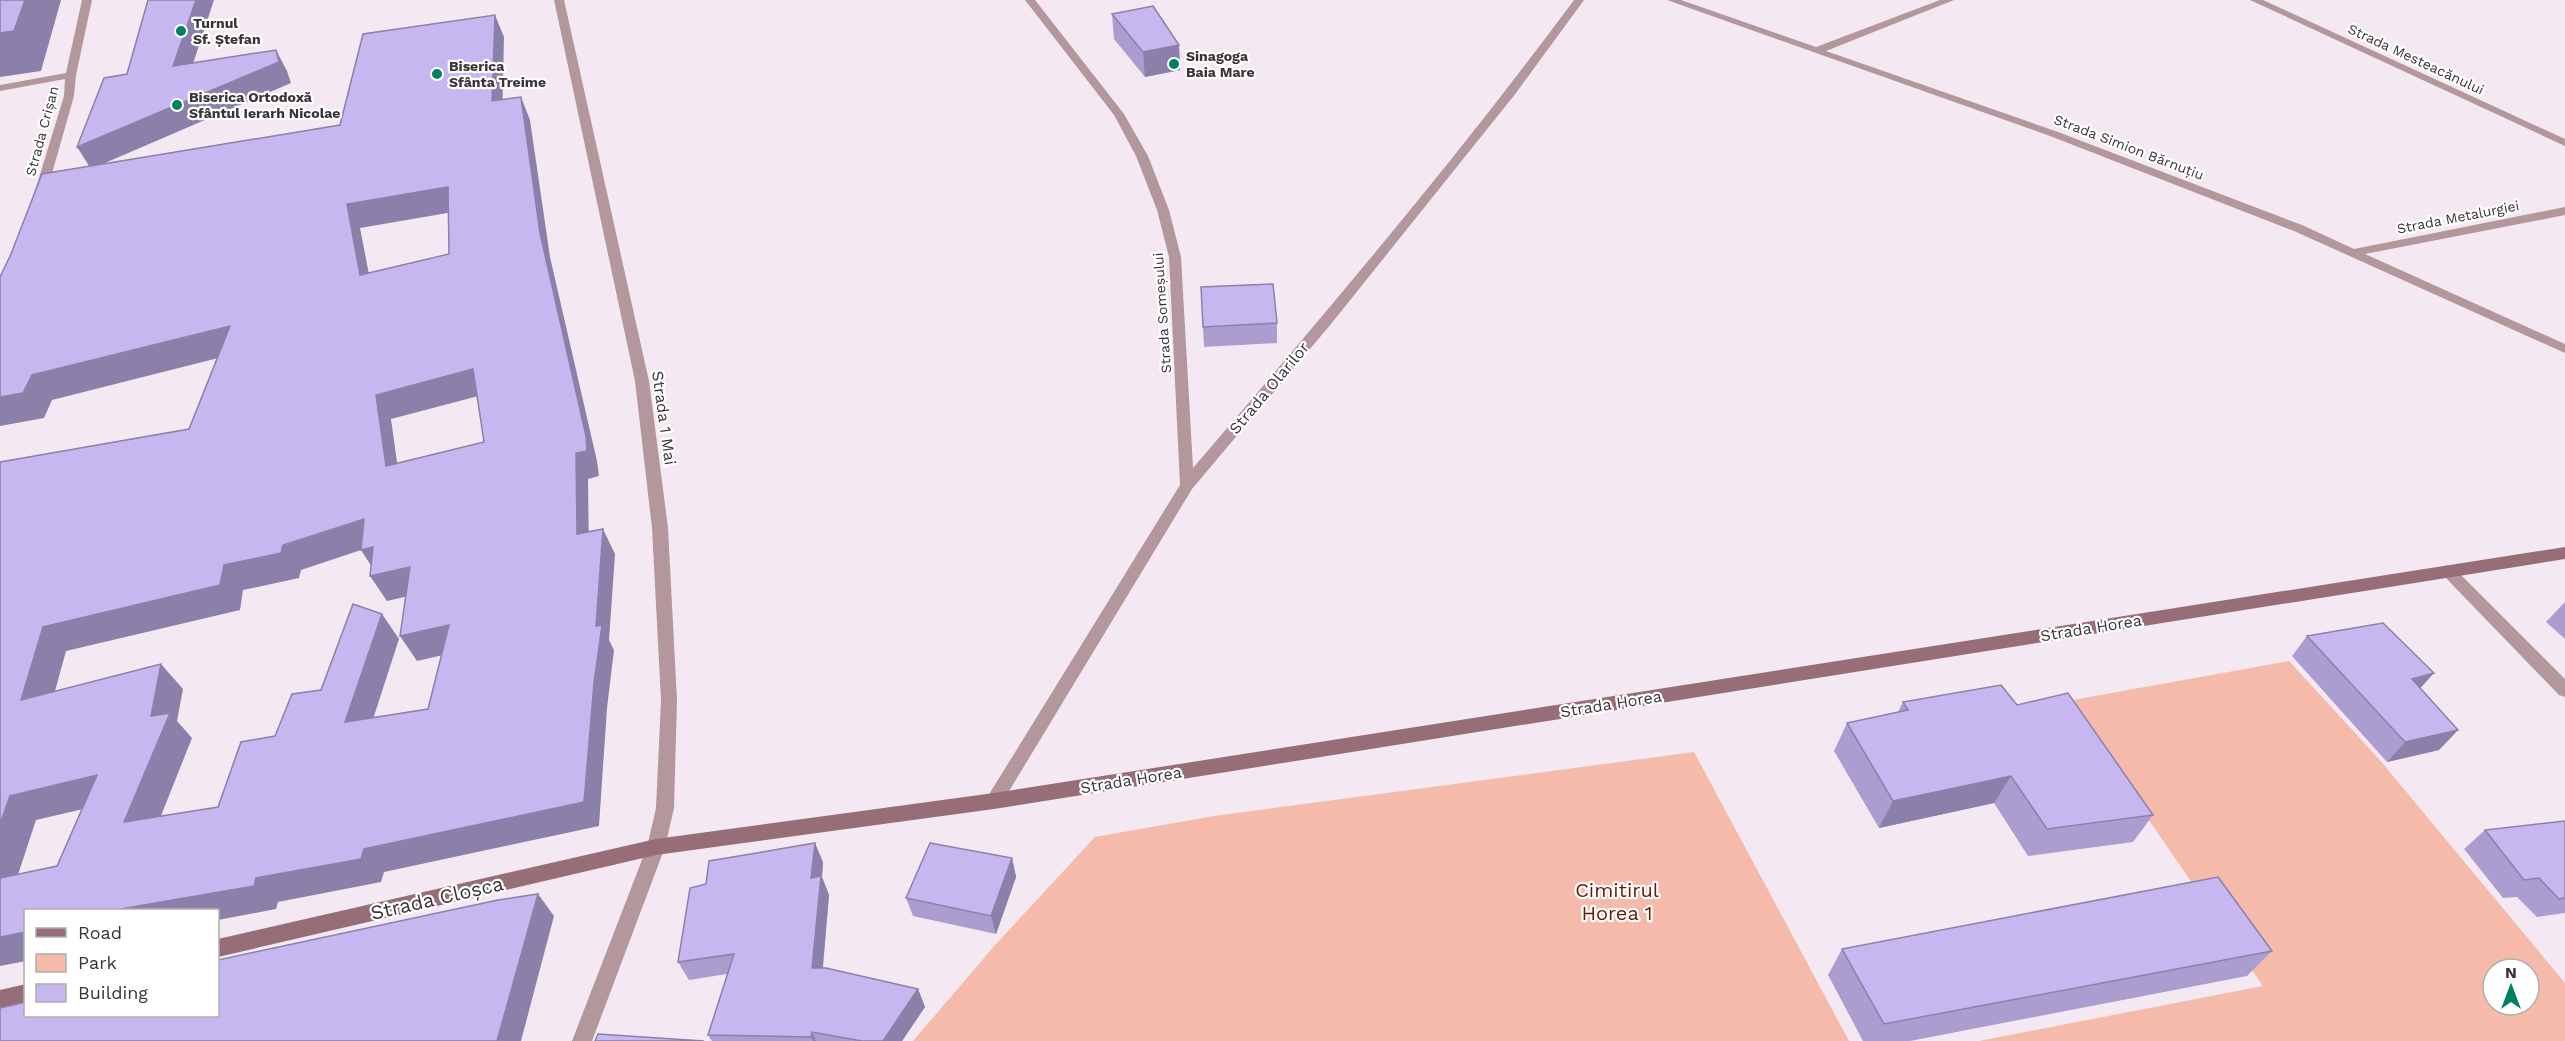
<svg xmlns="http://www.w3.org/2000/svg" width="2565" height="1041" viewBox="0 0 2565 1041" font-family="'Work Sans',sans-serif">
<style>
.green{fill:#f5baaa;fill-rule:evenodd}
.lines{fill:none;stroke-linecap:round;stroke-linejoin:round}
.street{fill:#b4969d;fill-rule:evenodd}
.secondary{fill:#976d77;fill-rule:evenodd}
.wall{fill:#ab9dcf}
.shaded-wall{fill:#8b80a9}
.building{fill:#c7b7f1;stroke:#8b80a9;stroke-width:1.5;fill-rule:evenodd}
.poi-dot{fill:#008061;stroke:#fff;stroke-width:2}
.labels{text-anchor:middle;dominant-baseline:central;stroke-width:4.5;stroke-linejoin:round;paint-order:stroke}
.far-poi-label{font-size:14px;font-weight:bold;fill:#393438;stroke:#fff;text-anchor:start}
.far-street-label{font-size:14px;fill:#393438;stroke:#fff}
.street-label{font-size:16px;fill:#393438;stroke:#fff}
.near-park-label{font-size:20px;fill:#651905;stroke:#fff}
.near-street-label{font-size:20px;fill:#393438;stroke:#fff}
</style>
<rect width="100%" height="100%" fill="#f4e9f2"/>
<g class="green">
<path d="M 2289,661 L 2379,759 L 2565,983 L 2565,1041 L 1979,1041 L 2263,986 L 2067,701 ZM 2493,969 L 2529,969 L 2529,1005 L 2493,1005 Z"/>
<polygon points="1694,752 1849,1041 913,1041 996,944 1095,837 1214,816"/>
</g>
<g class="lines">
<g class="street">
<polygon points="82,0 92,0 76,75 74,96 47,191 41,194 35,191 64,96 65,79 0,91 0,85 66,73"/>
<polygon points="554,0 564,0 649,381 668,528 677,700 674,808 665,847 592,1041 572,1041 647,847 656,808 661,700 652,528 635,381"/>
<path d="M 1025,0 L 1035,0 L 1124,114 L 1148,156 L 1169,210 L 1181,257 L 1193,468 C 1324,315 1454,162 1574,0 L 1584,0 L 1516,93 L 1331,324 L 1192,489 L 1000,806 L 994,809 L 988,806 L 985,801 L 988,796 L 1180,485 L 1169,257 L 1157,210 L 1136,156 L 1114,115 Z"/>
<polygon points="1667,0 1681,0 1816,47 1940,0 1954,0 1826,51 2058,132 2302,225 2354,249 2565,207 2565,215 2365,254 2565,344 2565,353 2294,231 2050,136"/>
<polygon points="2250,0 2263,0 2565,139 2565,146"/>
<polygon points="2448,565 2453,567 2565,679 2565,697 2559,695 2443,575 2440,571 2443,567"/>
</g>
<g class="secondary">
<polygon points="2565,547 2565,559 994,809 656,855 218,957 218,939 656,839 994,793"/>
<polygon points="26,984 26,1003 0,1008 0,990"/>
</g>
</g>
<g class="wall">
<polygon points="1112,14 1179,45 1180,70 1145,77 1114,39"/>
<polygon points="1201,287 1277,323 1277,343 1204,347"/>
<polygon points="2565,602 2565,639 2546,622"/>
<polygon points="2307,636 2420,688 2458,730 2439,750 2387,762 2292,656"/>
<polygon points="1903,702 2017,705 2153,815 2133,842 2028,856 1994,803 1879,828 1834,751 1847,723 1898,712"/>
<polygon points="2565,821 2565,913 2537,917 2517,897 2503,898 2464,849 2485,830"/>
<polygon points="1012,858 1016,877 996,934 913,916 906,898"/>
<polygon points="823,862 822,877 829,895 823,968 918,989 925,1007 902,1041 712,1041 708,1035 727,974 689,980 678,962"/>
<polygon points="1842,949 2272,951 2247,976 1910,1041 1863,1041 1828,975"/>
</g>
<g class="shaded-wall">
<polygon points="25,0 61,0 41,71 0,77 0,33"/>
<polygon points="196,0 214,0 185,88 173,66"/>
<polygon points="495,15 504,37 502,124 492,101"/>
<polygon points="1179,45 1180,70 1145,77 1143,52"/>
<polygon points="276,50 287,71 291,83 91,169 77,147"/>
<polygon points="521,97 530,120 550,257 597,461 599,476 588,479 589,559 577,534"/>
<polygon points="448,187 459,211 360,228 374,300 360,275 347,204"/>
<polygon points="230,326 246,351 52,400 44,418 0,426 0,397 32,375"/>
<polygon points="473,369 486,394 391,419 401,491 386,466 376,395"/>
<polygon points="364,519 373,547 410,567 426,592 387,601 370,576 377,575 361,550 301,570 299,578 243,590 240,610 66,651 46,724 21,700 43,627 224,565"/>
<polygon points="603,529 615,554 609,640 614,650 607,708 599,826 384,872 381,882 278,902 276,909 218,920 218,910 115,910 256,878 364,849 596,626"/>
<polygon points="382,614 399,639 364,747 345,722"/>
<polygon points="449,625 465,650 417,661 400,636"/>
<polygon points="161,664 183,689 177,721 192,738 149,846 124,822 151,716"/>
<polygon points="2434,673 2416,693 2412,679"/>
<polygon points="2458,730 2439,750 2387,762 2405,742"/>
<polygon points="97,775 122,800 36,820 8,905 0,898 0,824 10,796"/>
<polygon points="2011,776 1994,803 1879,828 1893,801"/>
<polygon points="815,843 823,862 822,877 829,895 821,986 812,968 811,878"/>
<polygon points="1012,858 1016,877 996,934 991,916"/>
<polygon points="538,894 554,916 521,1041 497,1041"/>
<polygon points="26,932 26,961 0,966 0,937"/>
<polygon points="918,989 925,1007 902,1041 883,1041"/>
<polygon points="812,1032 816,1041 813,1041 811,1037"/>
</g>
<g class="building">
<polygon points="0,0 25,0 14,31 0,33"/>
<polygon points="148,0 196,0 173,66 276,50 279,62 77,147 104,78 127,74"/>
<polygon points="1153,6 1179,45 1143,52 1112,14"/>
<path d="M 495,15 L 492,101 L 521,97 L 540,233 L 586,436 L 587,451 L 576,453 L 577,534 L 603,529 L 596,626 L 602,625 L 594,683 L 584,802 L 364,849 L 361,859 L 256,878 L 254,886 L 115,910 L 26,910 L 26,932 L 0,937 L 0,878 L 57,866 L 97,775 L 10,796 L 0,824 L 0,462 L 189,429 L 230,326 L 32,375 L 23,393 L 0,397 L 0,277 L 11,254 L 42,174 L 340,125 L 363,34 ZM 448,187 L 449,254 L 360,275 L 347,204 ZM 473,369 L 484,442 L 386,466 L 376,395 ZM 364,519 L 361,550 L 373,547 L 370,576 L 410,567 L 400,636 L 449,625 L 428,709 L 345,722 L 382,614 L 353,604 L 321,690 L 292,694 L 275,736 L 241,742 L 218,807 L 124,822 L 170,713 L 151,716 L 161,664 L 21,700 L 43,627 L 220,585 L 224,565 L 281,553 L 283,545 Z"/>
<polygon points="1273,284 1277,323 1203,327 1201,287"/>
<polygon points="2383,623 2434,673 2412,679 2458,730 2405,742 2307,636"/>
<polygon points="2001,685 2017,705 2068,693 2153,815 2047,829 2011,776 1893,801 1847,723 1908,710 1903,702"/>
<polygon points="2565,821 2565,898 2559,899 2539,878 2524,880 2485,830"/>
<polygon points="815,843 811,878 821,876 812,968 826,968 918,989 883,1041 862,1041 812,1032 811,1037 708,1035 734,954 678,962 690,888 706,884 709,861"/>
<polygon points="930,843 1012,858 991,916 906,898"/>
<polygon points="2218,877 2272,951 1884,1024 1842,949"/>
<polygon points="538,894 497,1041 0,1041 0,1008 26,1002 26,1016 218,1016 218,960 498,900"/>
<polygon points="598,1034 704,1041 595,1041"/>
</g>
<g class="poi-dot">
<circle cx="181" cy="31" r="6"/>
<circle cx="1174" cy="64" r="6"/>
<circle cx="437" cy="74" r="6"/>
<circle cx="177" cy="105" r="6"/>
</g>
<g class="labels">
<g class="far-poi-label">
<text x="193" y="23">Turnul<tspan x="193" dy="16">Sf. Ștefan</tspan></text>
<text x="1186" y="56">Sinagoga<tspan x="1186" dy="16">Baia Mare</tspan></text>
<text x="449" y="66">Biserica<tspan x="449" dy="16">Sfânta Treime</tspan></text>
<text x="189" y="97">Biserica Ortodoxă<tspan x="189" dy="16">Sfântul Ierarh Nicolae</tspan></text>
</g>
<g class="far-street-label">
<text transform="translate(2416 59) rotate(25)">Strada Mesteacănului</text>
<text transform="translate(42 131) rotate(-75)">Strada Crișan</text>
<text transform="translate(2129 147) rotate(21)">Strada Simion Bărnuțiu</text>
<text transform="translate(2458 217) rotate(-11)">Strada Metalurgiei</text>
<text transform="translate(1162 313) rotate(-94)">Strada Someșului</text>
</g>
<g class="street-label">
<text transform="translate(1269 388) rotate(-50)">Strada Olarilor</text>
<text transform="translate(664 418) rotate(82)">Strada 1 Mai</text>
<text transform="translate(2091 628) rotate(-9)">Strada Horea</text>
<text transform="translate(1611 704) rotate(-9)">Strada Horea</text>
<text transform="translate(1131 780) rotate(-9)">Strada Horea</text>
</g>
<g class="near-park-label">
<text x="1617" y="890">Cimitirul<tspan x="1617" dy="23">Horea 1</tspan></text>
</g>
<g class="near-street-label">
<text transform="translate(437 898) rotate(-13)">Strada Cloșca</text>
</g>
</g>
<rect x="24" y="909" width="195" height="108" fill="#ffffff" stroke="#b0aeaf" stroke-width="1.5"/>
<rect x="36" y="928" width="30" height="9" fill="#976d77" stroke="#b0aeaf" stroke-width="1.5"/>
<text x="78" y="939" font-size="18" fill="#393438">Road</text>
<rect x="36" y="954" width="30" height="18" fill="#f5baaa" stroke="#b0aeaf" stroke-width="1.5"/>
<text x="78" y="969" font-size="18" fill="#393438">Park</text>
<rect x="36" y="984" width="30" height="18" fill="#c7b7f1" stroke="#b0aeaf" stroke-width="1.5"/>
<text x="78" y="999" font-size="18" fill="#393438">Building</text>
<g transform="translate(2511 987)"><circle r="28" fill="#ffffff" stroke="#b0aeaf" stroke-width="1.5"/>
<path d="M0-4.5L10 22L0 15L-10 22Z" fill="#008061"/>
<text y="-9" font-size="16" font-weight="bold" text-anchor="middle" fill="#393438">N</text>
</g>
</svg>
